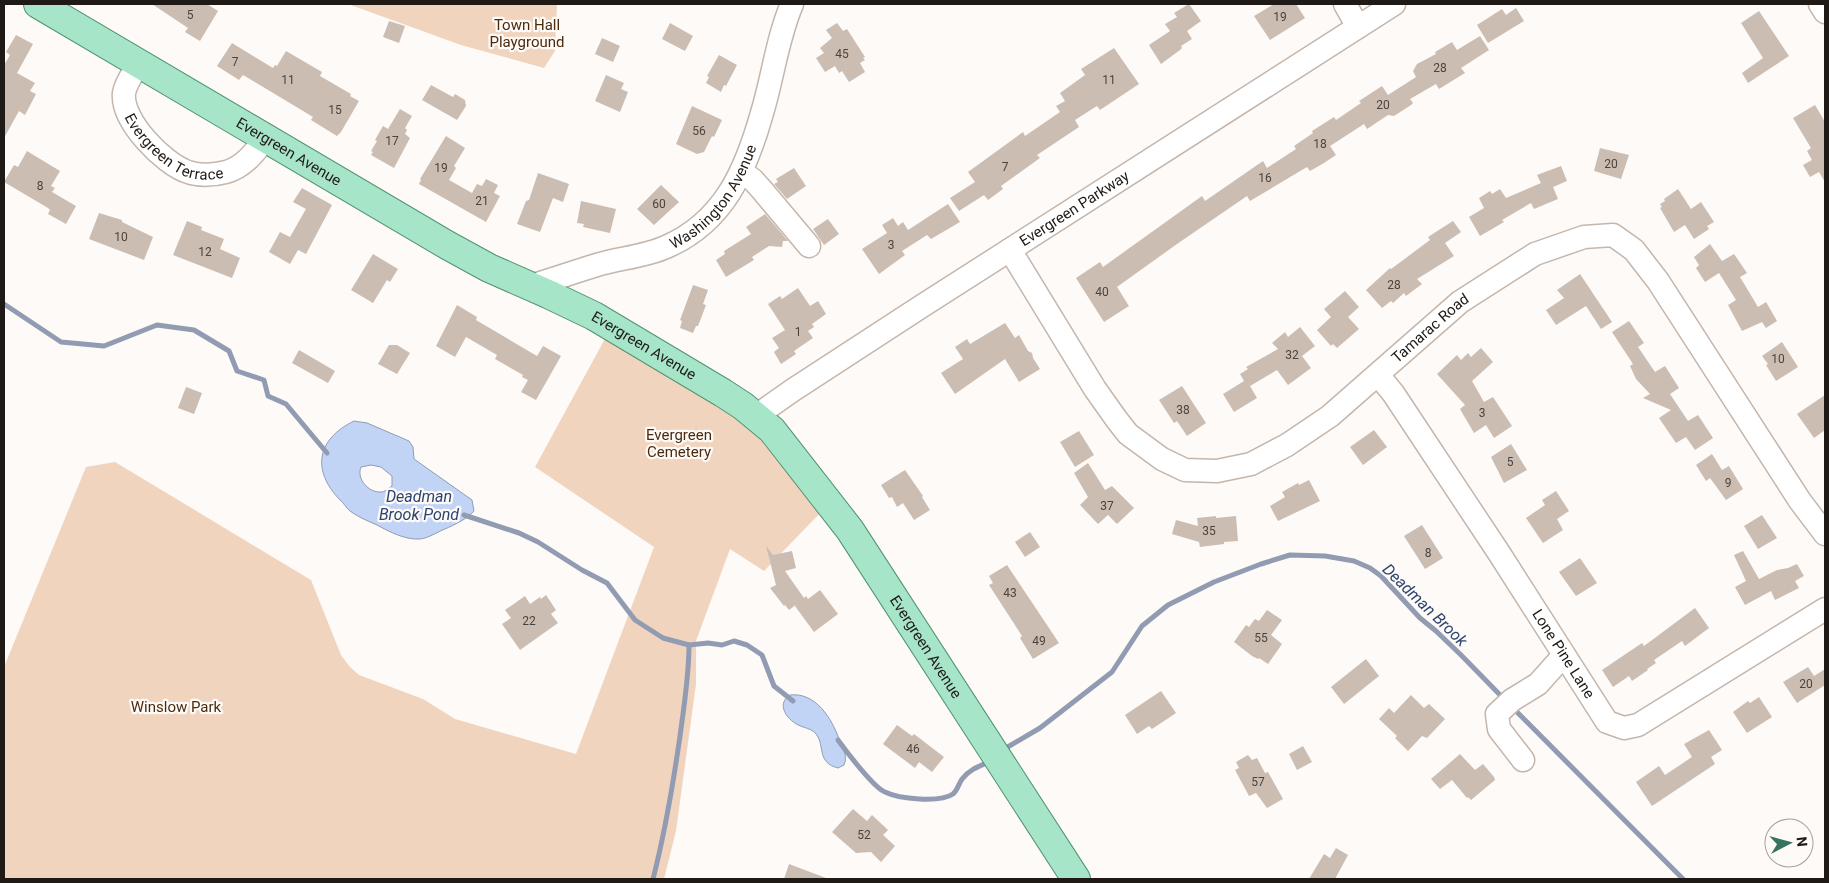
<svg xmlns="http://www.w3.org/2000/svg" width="1829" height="883" viewBox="0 0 1829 883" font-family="Roboto,sans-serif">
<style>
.green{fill:#f1d4be}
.water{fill:#c1d4f5;stroke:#919cb2;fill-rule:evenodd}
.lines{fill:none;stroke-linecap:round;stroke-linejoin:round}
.stream{stroke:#919cb2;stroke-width:5}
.building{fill:#ccbdb2}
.minor-casing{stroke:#c5b6ab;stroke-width:25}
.major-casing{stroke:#519372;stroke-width:30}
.minor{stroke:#fff;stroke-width:22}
.major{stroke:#a7e5c8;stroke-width:28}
.labels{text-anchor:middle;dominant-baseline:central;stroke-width:4.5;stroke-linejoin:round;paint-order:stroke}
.number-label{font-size:12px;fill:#4b433d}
.park-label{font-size:15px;fill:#4c2b0d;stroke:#fdfaf8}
.street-label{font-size:15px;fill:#201a16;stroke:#fdfaf8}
.water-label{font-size:16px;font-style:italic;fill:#2c446f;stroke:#fdfaf8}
</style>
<rect width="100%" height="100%" fill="#fdfaf8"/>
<g class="green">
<polygon points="348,4 557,4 555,51 544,68 461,45"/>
<polygon points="607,335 755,426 825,508 764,571 730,549 696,641 696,684 676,831 664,879 4,879 4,667 86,467 115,462 311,580 341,655 350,667 359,675 423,699 455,719 576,754 654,547 535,467"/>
</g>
<g class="water">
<path d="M 354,421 L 367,423 L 409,441 L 413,447 L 414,459 L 472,500 L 474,511 C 467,519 454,525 445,529 C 437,532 429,538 420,539 C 405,540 390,532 377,525 C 368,521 358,517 350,511 C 346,508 344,503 340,500 C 311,470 317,439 354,421 ZM 371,465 L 381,467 L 392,476 L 392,486 C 388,489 385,492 381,492 C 369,493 356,479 361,467 Z"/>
<path d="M 790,695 C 816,692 832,719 839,739 C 843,748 848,756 844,765 L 838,768 C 818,763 824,748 818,737 C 813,727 803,729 795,723 C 785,717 777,703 790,695 Z"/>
</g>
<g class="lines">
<g class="stream">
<polyline points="4,304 61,342 104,346 157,325 194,330 229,351 237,371 264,380 268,396 286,404 327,453"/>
<polyline points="464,515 519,533 538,542 582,570 607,583 635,620 663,638 689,645 708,643 722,645 734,641 747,645 762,655 774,686 793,701"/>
<polyline points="1513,708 1683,879"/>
<path d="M 838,740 C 846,751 874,788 885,792 C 899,799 940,803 953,794 C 958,790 959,782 963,778 C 970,769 980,766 989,762"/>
<polyline points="1006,748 1040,728 1112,672 1142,626 1168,605 1214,582 1261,564 1290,555 1325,556 1354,561 1370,568 1381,576 1420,618 1436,631 1461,655 1505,700"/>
<path d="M 653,879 C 665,832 673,785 680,736 C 684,706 689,676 689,645"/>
</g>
</g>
<g class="building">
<polygon points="152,4 207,4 218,11 200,41 185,32 188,28"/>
<polygon points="1189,4 1201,21 1187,31 1192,39 1181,46 1182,48 1180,50 1161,64 1149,45 1170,31 1165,24 1177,17 1174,13"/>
<polygon points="1274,4 1296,4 1305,18 1270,40 1254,16"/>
<polygon points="1516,8 1524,21 1488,43 1477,25 1502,9 1506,15"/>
<polygon points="1759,11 1789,56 1748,83 1742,73 1763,58 1741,23"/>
<polygon points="389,21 405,26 399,43 383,37"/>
<polygon points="670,23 693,36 685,51 662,39"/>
<polygon points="837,23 843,31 847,29 865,57 863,58 865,60 860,63 865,72 849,82 842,71 839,73 835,66 825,72 816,58 824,53 820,48 832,38 826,30"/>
<polygon points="16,35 33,44 17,73 35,83 30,91 36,94 25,115 19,111 4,138 4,65 10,55 6,52"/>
<polygon points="1480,36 1489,50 1461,68 1465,73 1439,89 1436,84 1410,99 1413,103 1411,105 1394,116 1388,115 1367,129 1364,124 1330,146 1336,155 1324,163 1310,171 1307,167 1250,201 1247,196 1177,244 1117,287 1129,306 1104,322 1076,278 1100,262 1103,267 1202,196 1205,201 1263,161 1267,168 1296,149 1294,146 1313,133 1312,131 1334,117 1336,120 1361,103 1359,101 1382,86 1388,95 1416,77 1413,71 1417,64 1436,54 1435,52 1452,42 1457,50"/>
<polygon points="602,38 620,46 613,62 595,54"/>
<polygon points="232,43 273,68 275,65 277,66 286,51 322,72 320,76 351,94 350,96 359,101 341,132 337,136 311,120 313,117 243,75 239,80 217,66"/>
<polygon points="1114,48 1139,84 1100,110 1097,106 1075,120 1079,127 1037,155 1040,158 1001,186 1003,189 988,200 984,195 959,211 950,198 975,182 968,172 1023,132 1025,136 1060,112 1056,106 1065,101 1060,93 1085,75 1081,69"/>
<polygon points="719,55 737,65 726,86 724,85 721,92 706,83 709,77 707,76"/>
<polygon points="606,75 624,83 621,89 628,92 620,112 595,101"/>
<polygon points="431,85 453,97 455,94 465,100 466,106 457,120 422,100"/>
<polygon points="1815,105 1825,122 1825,182 1819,172 1810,177 1803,165 1812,160 1807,151 1811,148 1793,118"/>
<polygon points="692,106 722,120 714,137 712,136 704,152 697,154 676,144"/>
<polygon points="400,109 412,116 405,128 407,130 405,134 410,138 394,168 371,155 373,152 371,151 377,141 375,140 383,126 388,129"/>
<polygon points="446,136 465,148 454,166 456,168 449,180 472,193 477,184 482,186 486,179 498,185 494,193 500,196 486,222 419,184 421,180 420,179"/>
<polygon points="1600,148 1629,155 1621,179 1594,171"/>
<polygon points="27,151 60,171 51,186 55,188 52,192 76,206 66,224 48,214 50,210 48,208 4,182 14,165 18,167"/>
<polygon points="1561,166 1567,181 1553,187 1558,199 1534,209 1531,203 1502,220 1504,222 1480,236 1469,217 1484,208 1479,198 1490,191 1492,194 1500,189 1506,198 1541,183 1537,175"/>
<polygon points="794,168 806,186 787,199 774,184 778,182 776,179"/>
<polygon points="538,173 569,184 563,202 553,198 540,232 517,224 526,201 529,200"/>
<polygon points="661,185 679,202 654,225 637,209"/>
<polygon points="302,188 332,205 306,254 298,250 290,264 269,252 280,232 290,237 306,209 293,202"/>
<polygon points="1678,189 1691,209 1701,202 1714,222 1707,226 1709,229 1694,239 1685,225 1674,232 1660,208 1662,207 1660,204 1665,201 1664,199"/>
<polygon points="581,201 616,209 610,233 583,227 584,224 577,223"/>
<polygon points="948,204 960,222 931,239 927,235 902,251 905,255 879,274 862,249 887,233 882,225 893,218 898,226 903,222 908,230"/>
<polygon points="99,213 122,220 122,222 153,237 144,260 89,239"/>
<polygon points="765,214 788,241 783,241 782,247 769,246 752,257 754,260 726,277 716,260 725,254 724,251 751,234 746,227"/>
<polygon points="828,219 839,234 824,245 813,229"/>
<polygon points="187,221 202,227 201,230 224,239 220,249 240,258 232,278 173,255"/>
<polygon points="1453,221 1461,232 1445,243 1454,256 1417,279 1422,284 1406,296 1404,293 1393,303 1391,301 1382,308 1366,290 1390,268 1391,269 1430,240 1428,237"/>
<polygon points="1710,244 1722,261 1734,254 1747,273 1740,277 1758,307 1766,302 1777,321 1766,328 1762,322 1742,331 1728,305 1736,300 1719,273 1705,282 1696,268 1699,265 1694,257"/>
<polygon points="373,254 398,269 390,282 387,280 373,303 351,290"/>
<polygon points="1580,274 1612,322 1601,329 1586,306 1556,325 1546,310 1564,298 1557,290"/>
<polygon points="693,285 708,290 703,304 706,305 698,326 696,326 693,333 680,328 682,321 680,320"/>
<polygon points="798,288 810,306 818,301 826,314 812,324 814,327 808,331 813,338 794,351 796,354 781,364 774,352 779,348 772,338 785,330 768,304 780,296 782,299"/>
<polygon points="1345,291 1359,307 1348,317 1359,329 1337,348 1333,344 1331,346 1317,330 1331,317 1324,309"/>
<polygon points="457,305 477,317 476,320 537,356 543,346 561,356 536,400 521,392 528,380 522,377 523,375 495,359 497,355 466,337 455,357 436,346"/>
<polygon points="1629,321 1644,343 1638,347 1655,372 1665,366 1679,388 1670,394 1688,421 1698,415 1713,438 1695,450 1686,437 1676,443 1659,418 1671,410 1643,398 1650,394 1636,379 1630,366 1633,364 1612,332"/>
<polygon points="1005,323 1015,338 1019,335 1028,351 1032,353 1033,358 1040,369 1019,382 1005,359 955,394 941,373 963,359 955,347 967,339 970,344"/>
<polygon points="1300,327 1315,346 1302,356 1311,368 1288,385 1277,370 1250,386 1257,398 1234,412 1223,394 1244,381 1240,374 1248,369 1246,367 1278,349 1272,343 1285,332 1288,337"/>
<polygon points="1782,342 1798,367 1776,381 1766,365 1768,364 1762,356"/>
<polygon points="389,345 397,345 410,353 397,374 378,364"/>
<polygon points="1481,348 1493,362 1472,381 1484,402 1493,397 1512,426 1494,438 1486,425 1474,433 1460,409 1465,405 1437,374 1457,355 1461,360 1468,353 1471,357"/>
<polygon points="299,350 335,371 328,383 292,363"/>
<polygon points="1182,386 1206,423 1187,436 1177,421 1174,423 1159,400"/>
<polygon points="186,387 202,393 194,414 178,408"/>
<polygon points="1825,395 1825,430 1814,438 1797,414"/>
<polygon points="1374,430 1387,447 1363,465 1350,447"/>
<polygon points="1079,431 1094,455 1075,467 1060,442"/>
<polygon points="1511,444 1527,470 1504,483 1491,457"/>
<polygon points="1712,454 1722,470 1729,466 1743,489 1726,500 1710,478 1706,481 1696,465"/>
<polygon points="1088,463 1105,490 1112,486 1134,508 1117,524 1108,515 1098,524 1080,505 1088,497 1074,473"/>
<polygon points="905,470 923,496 922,497 930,510 914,520 903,503 897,507 892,497 889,498 881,485"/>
<polygon points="1309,480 1320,501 1278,521 1270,506 1285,497 1282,492 1298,483 1299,485"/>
<polygon points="1556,491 1569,511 1557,519 1563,530 1543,543 1526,518 1545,505 1542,500"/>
<polygon points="1762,515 1777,538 1758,549 1744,526"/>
<polygon points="1216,516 1216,518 1236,516 1238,541 1224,542 1224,544 1200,547 1199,542 1172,534 1176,520 1198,526 1197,518"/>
<polygon points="1422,525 1443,558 1425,569 1404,536"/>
<polygon points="1030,532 1040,547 1025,557 1015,542"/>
<polygon points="766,546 773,555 792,551 796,568 785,571 804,598 806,596 808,599 820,590 838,614 814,632 795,606 797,604 789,610 785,605 784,606 770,588 776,585"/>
<polygon points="1743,551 1759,579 1777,570 1788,568 1797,564 1804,576 1795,581 1799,588 1775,600 1771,591 1745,605 1735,587 1746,581 1734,555"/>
<polygon points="1580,558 1597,583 1576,596 1559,572"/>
<polygon points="1007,565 1059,643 1033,659 1020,638 1022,636 989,585 993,583 989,576"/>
<polygon points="546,595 556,610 551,614 558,623 520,650 502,624 511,618 505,610 525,596 530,604 540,597 541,599"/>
<polygon points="1695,608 1709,628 1685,646 1682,641 1654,660 1656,663 1647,669 1648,670 1632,681 1629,676 1613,687 1602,670 1642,643 1644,646"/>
<polygon points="1267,610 1282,620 1271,635 1282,644 1268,664 1259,658 1258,659 1252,656 1234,642 1246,625 1249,627 1255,619 1259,621"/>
<polygon points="1366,659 1379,676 1344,704 1331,687"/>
<polygon points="1808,667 1814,676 1825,669 1825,685 1797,703 1783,682"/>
<polygon points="1161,691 1176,713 1152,729 1149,726 1137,734 1125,715"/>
<polygon points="1411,695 1424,708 1429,704 1445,719 1427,738 1422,736 1408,751 1395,738 1397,736 1379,719 1389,708 1394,713"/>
<polygon points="1759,697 1772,717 1747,733 1733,712 1748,701 1750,703"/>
<polygon points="897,725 912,736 914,734 944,757 932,772 919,762 915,768 883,744"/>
<polygon points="1709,730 1722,750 1711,757 1715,764 1652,806 1636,782 1659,766 1665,775 1692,757 1684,744"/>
<polygon points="1303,746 1312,762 1297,770 1289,754"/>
<polygon points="1460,754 1475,770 1483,764 1494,777 1495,780 1471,800 1468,797 1467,798 1452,780 1440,789 1431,779"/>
<polygon points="1248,755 1252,760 1257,758 1265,773 1268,772 1283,799 1267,808 1256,793 1249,796 1235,770 1239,768 1236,762"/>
<polygon points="853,809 867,821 872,815 888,830 883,835 895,846 881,862 871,852 856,853 832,832"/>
<polygon points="1336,848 1348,855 1335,879 1309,879 1324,854 1330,858"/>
<polygon points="789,864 826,878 826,879 784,879"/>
</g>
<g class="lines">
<g class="minor-casing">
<g id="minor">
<polyline points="1345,4 1358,27"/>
<polyline points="1820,4 1825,12"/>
<path id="s1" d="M 139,63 C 134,72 126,82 124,93 C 121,121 164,164 188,172 C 199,176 215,175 226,172 C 244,167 255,152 266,138"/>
<polyline points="742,172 753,180 762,190 809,246"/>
<path id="s2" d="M 1010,250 L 1095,389 L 1117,420 L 1128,434 L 1162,459 L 1185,470 L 1217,471 L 1251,464 L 1287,445 L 1330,416 L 1460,302 L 1535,254 L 1584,237 L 1613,235 L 1634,250 L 1658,281 L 1800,501 L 1825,534"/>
<path id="s3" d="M 531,286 C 554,279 577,271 600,264 C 622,258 646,256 666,247 C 724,222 746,170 762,113 C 773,77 777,39 792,4"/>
<path id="s4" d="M 1378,375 L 1393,393 L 1499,553 L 1607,722 L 1624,728 L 1638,725 L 1825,609"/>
<path id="s5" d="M 756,416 L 793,390 L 922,306 L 1394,4"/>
<polyline points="1523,760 1499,729 1497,714 1512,700 1538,684 1564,655"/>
</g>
</g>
<g class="major-casing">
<g id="major">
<path id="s6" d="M 38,4 L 447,245 L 489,268 L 548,294 L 594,316 L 723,393 L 743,406 L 772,430 L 850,530 L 1076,879"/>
</g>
</g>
<use href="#minor" class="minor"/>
<use href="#major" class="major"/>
</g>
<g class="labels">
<g class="number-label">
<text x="190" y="15">5</text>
<text x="1280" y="17">19</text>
<text x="842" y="54">45</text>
<text x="235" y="62">7</text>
<text x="1440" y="68">28</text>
<text x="288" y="80">11</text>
<text x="1109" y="80">11</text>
<text x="1383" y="105">20</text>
<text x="335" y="110">15</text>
<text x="699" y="131">56</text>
<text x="392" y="141">17</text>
<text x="1320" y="144">18</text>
<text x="1611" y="164">20</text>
<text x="1005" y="167">7</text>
<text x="441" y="168">19</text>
<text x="1265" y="178">16</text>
<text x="40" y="186">8</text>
<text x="482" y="201">21</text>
<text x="659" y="204">60</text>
<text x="121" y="237">10</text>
<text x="891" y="245">3</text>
<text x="205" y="252">12</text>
<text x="1394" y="285">28</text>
<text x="1102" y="292">40</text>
<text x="798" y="332">1</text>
<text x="1292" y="355">32</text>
<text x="1778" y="359">10</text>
<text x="1183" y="410">38</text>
<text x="1482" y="413">3</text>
<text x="1510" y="462">5</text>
<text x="1728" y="483">9</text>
<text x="1107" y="506">37</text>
<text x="1209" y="531">35</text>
<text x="1428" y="553">8</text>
<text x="1010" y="593">43</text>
<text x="529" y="621">22</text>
<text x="1261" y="638">55</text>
<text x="1039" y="641">49</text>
<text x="1806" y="684">20</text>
<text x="913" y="749">46</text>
<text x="1258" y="782">57</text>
<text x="864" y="835">52</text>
</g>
<g class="park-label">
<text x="527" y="25">Town Hall<tspan x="527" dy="17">Playground</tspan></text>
<text x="679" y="435">Evergreen<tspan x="679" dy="17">Cemetery</tspan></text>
<text x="176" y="707">Winslow Park</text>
</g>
<g class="street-label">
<text stroke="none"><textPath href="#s1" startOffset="116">Evergreen Terrace</textPath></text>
<text stroke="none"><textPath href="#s6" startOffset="291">Evergreen Avenue</textPath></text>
<text stroke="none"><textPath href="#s3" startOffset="212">Washington Avenue</textPath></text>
<text stroke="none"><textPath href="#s5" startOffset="380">Evergreen Parkway</textPath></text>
<text stroke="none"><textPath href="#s2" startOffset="579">Tamarac Road</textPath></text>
<text stroke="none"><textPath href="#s6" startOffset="696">Evergreen Avenue</textPath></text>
<text stroke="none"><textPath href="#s6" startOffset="1116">Evergreen Avenue</textPath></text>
<text stroke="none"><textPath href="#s4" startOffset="335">Lone Pine Lane</textPath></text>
</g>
<g class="water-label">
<text x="419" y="496">Deadman<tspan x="419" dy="18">Brook Pond</tspan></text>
<text transform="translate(1425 605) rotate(44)">Deadman Brook</text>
</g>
</g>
<rect width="1829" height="883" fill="none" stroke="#201a16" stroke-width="10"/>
<g transform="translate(1789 843) rotate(84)"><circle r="24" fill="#fdfaf8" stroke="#a5a09e"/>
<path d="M0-4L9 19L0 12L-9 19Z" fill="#367461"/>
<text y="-8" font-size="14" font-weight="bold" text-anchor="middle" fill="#201a16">N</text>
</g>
</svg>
